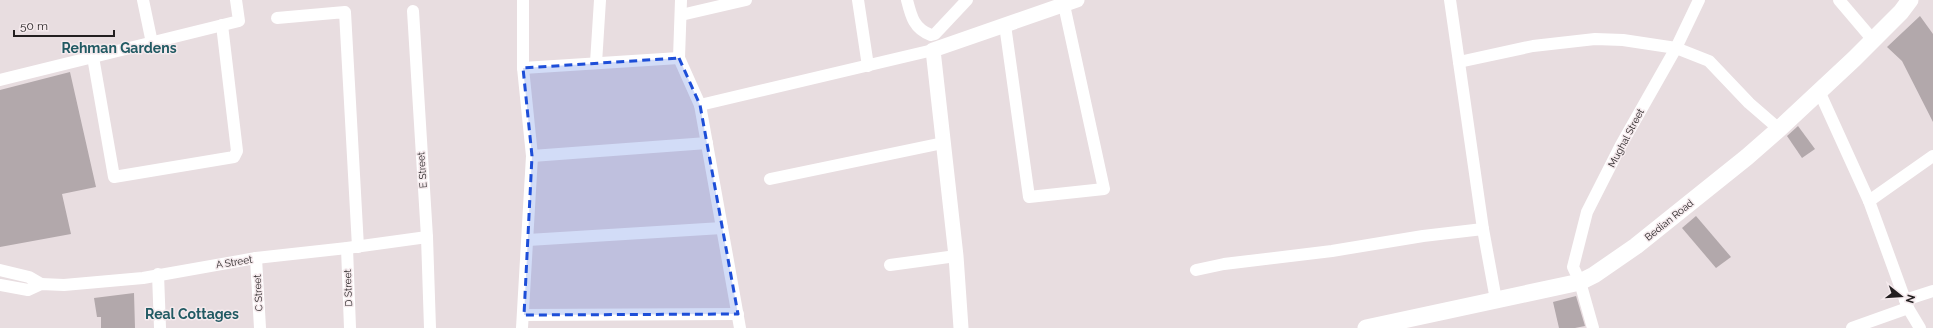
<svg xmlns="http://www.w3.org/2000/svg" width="1933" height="328" viewBox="0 0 1933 328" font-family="Raleway,sans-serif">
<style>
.building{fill:#b2a8ab}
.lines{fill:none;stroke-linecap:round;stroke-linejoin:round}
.minor{stroke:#fff;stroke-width:12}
.tertiary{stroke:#fff;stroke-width:15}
.secondary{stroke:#fff;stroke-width:17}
.marked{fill:#1d4ed8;fill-opacity:0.2;stroke:#1d4ed8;stroke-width:3;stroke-dasharray:8 5;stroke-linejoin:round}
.labels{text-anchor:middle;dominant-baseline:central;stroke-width:3;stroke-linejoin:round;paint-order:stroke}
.street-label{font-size:10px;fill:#231f20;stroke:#f5eaed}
.district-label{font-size:14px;font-weight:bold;fill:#215a63;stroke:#f5eaed}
</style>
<rect width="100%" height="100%" fill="#e8dde0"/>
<g class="building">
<polygon points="1920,16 1933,34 1933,122 1902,61 1887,47"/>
<polygon points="70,72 96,187 62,194 71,234 0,247 0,90"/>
<polygon points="1798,126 1815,149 1802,158 1787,136"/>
<polygon points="1696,216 1731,257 1716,268 1682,228"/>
<polygon points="134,293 135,328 101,328 101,317 97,317 94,298"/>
<polygon points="1576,296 1585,326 1575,328 1559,328 1553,302"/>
</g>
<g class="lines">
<g class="minor">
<polyline points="143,0 152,43"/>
<polyline points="681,0 679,58 700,105 740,328"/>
<polyline points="858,0 868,66"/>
<path d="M 907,0 C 911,16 914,29 931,35 L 935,34 L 967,0"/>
<polyline points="1450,0 1483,229 1496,300"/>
<polyline points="1839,0 1873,40"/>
<polyline points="413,11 427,237 430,328"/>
<polyline points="681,15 746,0"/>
<polyline points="277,18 345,12 358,247"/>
<polyline points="1005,25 1029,197 1104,189 1064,5"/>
<polyline points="93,57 114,177 234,157 237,151 222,25"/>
<polyline points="1459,62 1533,46 1595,39 1623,40 1676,48 1709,61 1749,103 1779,129"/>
<polyline points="596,63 600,0"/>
<polyline points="523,68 679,58"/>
<polyline points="0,80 239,21 236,0"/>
<polyline points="1819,91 1869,201 1908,308 1920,328"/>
<polyline points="700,105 933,50"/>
<polyline points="532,156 707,143"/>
<polyline points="770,179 943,143"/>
<polyline points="1869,201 1933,156"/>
<polyline points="528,240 722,228"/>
<polyline points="347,248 350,328"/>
<polyline points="256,258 260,328"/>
<polyline points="890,265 956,256"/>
<polyline points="0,270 29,277 41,284"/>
<polyline points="1196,270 1224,264 1332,251 1423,236 1483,229"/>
<polyline points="158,274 160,328"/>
<polyline points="0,285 28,290 41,284 64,285 143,278 256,258 347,248 427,237"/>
<polyline points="1905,300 1933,291"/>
<polyline points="524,315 738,314"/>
<polyline points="522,328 532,156 523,68 523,0"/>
<polyline points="1593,328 1580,282 1573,267 1587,212 1621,145 1676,48 1699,0"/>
<polyline points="1852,328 1908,308"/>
</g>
<polyline class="tertiary" points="961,328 956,256 933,50 1077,0"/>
<polyline class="secondary" points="1366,328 1580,282 1594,275 1636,246 1747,157 1779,129 1854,59 1901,12 1910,0"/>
</g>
<path class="marked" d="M 679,58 L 700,105 L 738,314 L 524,315 L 532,156 L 523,68 Z"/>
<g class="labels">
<g class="street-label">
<text transform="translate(1626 138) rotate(-62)">Mughal Street</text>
<text transform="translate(422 170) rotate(-94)">E Street</text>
<text transform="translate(1669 220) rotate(-39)">Bedian Road</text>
<text transform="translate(234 262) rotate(-9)">A Street</text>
<text transform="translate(348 288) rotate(-92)">D Street</text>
<text transform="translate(258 293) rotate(-93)">C Street</text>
</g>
<g class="district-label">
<text x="119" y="48">Rehman Gardens</text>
<text x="192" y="314">Real Cottages</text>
</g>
</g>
<g transform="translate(1901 296) rotate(107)" stroke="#f5eaed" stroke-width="3" paint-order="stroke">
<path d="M0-3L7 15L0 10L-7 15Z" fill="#231f20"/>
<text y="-6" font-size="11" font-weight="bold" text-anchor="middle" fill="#231f20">N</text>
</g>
<path d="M14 30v6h100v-6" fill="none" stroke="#231f20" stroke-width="2"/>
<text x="20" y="30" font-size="12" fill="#231f20" stroke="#f5eaed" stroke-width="3" paint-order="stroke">50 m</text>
</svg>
